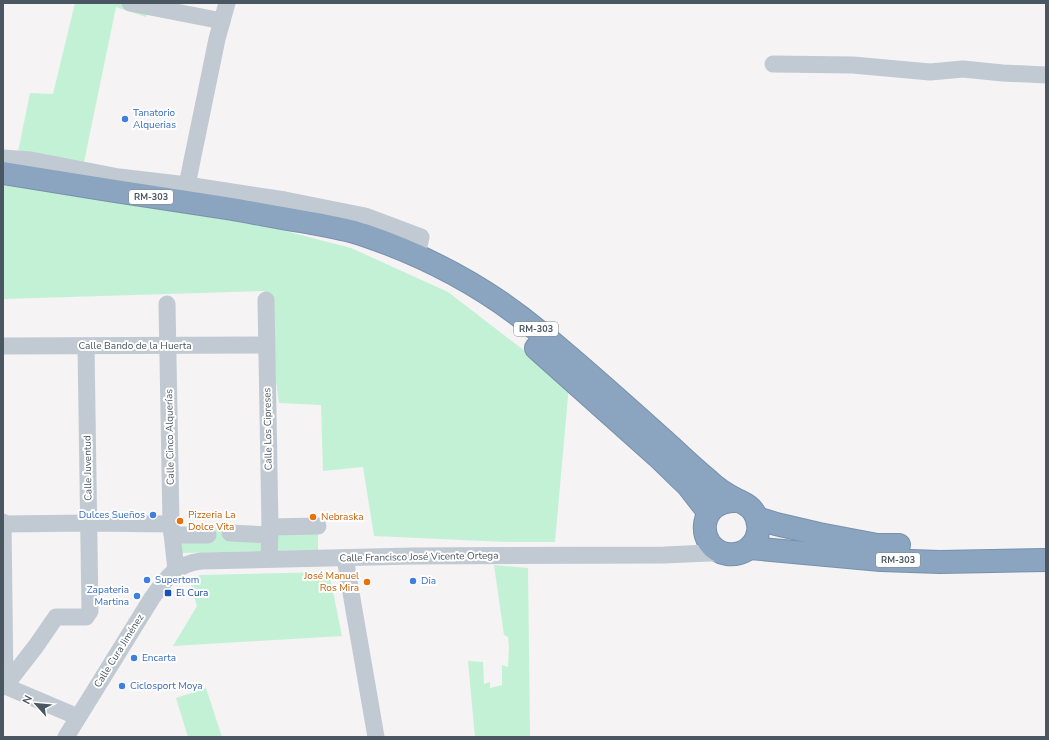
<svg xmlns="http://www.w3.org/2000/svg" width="1049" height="740" viewBox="0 0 1049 740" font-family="'Nunito Sans',sans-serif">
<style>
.green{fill:#c3f1d5}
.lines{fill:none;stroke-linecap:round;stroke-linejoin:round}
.highway-casing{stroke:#7690ad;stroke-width:24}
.minor{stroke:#c1cad2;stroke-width:17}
.highway{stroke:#8ba5c1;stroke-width:22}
.shop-dot{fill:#3f7fe0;stroke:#fff;stroke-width:1.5}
.food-dot{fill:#e8710a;stroke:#fff;stroke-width:1.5}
.transit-dot{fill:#1a4fb4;stroke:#fff;stroke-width:1.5}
.labels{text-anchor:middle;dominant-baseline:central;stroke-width:4;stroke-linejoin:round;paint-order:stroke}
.shield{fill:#fff;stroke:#808990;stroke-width:1}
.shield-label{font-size:9px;font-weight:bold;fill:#4a5661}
.shop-label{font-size:10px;fill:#366cbe;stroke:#fff;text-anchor:start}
.street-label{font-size:10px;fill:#4a5661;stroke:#fff}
.food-label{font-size:10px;fill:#c56008;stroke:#fff;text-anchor:start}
.transit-label{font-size:10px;fill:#164399;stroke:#fff;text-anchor:start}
</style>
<rect width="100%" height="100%" fill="#f5f3f3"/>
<g class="green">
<polygon points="75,3 150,3 146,17 116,7 84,162 18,152 30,93 53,94"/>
<polygon points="3,184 270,227 351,248 448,292 569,385 555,542 506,542 374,536 363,467 323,471 321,405 279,403 264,291 3,299"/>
<polygon points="318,526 318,550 182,553 181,527"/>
<polygon points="494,565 528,568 530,737 475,737 468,661 483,662 484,684 490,682 490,688 502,685 502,665 508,667 509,647 508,637 504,635"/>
<polygon points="329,572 342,636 173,646 197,606 190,582 200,575"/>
<polygon points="206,688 222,737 188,737 176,698"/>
</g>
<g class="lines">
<g class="highway-casing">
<g id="highway">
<path d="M 3,173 C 77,185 152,197 226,208 C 251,212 275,217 300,221 C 322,225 343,228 364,235 C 429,257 490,290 542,334 C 582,367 621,402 660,437 C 676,451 691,466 708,480 C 716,488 727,495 737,500 C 743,503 749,505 753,511 C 761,522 760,538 750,547 C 744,553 735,555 727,554 C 695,548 697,499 737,501"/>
<polyline points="536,348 657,456 688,486 709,513"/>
<polyline points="757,518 776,524 819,534 877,545 899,545"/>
<polyline points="750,548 881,560 940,562 1046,560"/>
</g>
</g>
<g class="minor">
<polyline points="130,3 222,21"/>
<polyline points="773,64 853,65 930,72 963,69 1003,73 1046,75"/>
<polyline points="3,158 31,160 119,177 187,185 285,200 365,216 421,237 417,255"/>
<polyline points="187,185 217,39 227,3"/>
<polyline points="266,300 270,527 269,559"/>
<polyline points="167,304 171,524 176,570"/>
<polyline points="3,346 266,345"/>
<polyline points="3,522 5,686"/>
<polyline points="3,524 89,523 171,524"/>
<polyline points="270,527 318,526"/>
<polyline points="230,533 270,535"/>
<polyline points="172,535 208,535"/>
<polyline points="345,558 376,737"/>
<polyline points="5,686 36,646 56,617 86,617 90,611 86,346"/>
<polyline points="5,686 78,717"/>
<path d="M 66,737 L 152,598 C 166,578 176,564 201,561 L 413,556 L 664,555 L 709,553 L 723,553"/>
</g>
<use href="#highway" class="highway"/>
</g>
<g class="shop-dot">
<circle cx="125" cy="119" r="4"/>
<circle cx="153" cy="515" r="4"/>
<circle cx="147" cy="580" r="4"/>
<circle cx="413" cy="581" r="4"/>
<circle cx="137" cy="596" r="4"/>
<circle cx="134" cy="658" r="4"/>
<circle cx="122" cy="686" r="4"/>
</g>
<g class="food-dot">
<circle cx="313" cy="517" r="4"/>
<circle cx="180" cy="521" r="4"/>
<circle cx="367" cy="582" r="4"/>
</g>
<rect class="transit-dot" x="164" y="589" width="8" height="8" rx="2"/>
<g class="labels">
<g class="shield">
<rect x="129" y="190" width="44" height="14" rx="3"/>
<rect x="514" y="322" width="44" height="14" rx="3"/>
<rect x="876" y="553" width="44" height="14" rx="3"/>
</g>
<g class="shield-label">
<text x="151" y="197">RM-303</text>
<text x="536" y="329">RM-303</text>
<text x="898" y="560">RM-303</text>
</g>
<g class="shop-label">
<text x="133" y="113">Tanatorio<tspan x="133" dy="12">Alquerias</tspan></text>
<text x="145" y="515" text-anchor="end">Dulces Sueños</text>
<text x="155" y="580">Supertom</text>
<text x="421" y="581">Dia</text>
<text x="129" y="590" text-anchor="end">Zapateria<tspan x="129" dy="12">Martina</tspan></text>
<text x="142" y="658">Encarta</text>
<text x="130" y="686">Ciclosport Moya</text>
</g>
<g class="street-label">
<text x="135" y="346">Calle Bando de la Huerta</text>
<text transform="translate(268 429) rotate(-91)">Calle Los Cipreses</text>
<text transform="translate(170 437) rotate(-91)">Calle Cinco Alquerías</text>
<text transform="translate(88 468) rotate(-91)">Calle Juventud</text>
<text transform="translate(419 557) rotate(-1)">Calle Francisco José Vicente Ortega</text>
<text transform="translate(119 651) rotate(-58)">Calle Cura Jiménez</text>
</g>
<g class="food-label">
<text x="188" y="515">Pizzeria La<tspan x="188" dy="12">Dolce Vita</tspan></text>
<text x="321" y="517">Nebraska</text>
<text x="359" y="576" text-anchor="end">José Manuel<tspan x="359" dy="12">Ros Mira</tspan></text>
</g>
<g class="transit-label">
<text x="176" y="593">El Cura</text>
</g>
</g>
<rect width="1049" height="740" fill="none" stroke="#4a5661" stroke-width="8"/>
<g transform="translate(36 704) rotate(297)" stroke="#ffffff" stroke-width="3" paint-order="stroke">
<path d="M0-3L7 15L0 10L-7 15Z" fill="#4a5661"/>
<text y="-6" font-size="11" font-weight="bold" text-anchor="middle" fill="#4a5661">N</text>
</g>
</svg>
